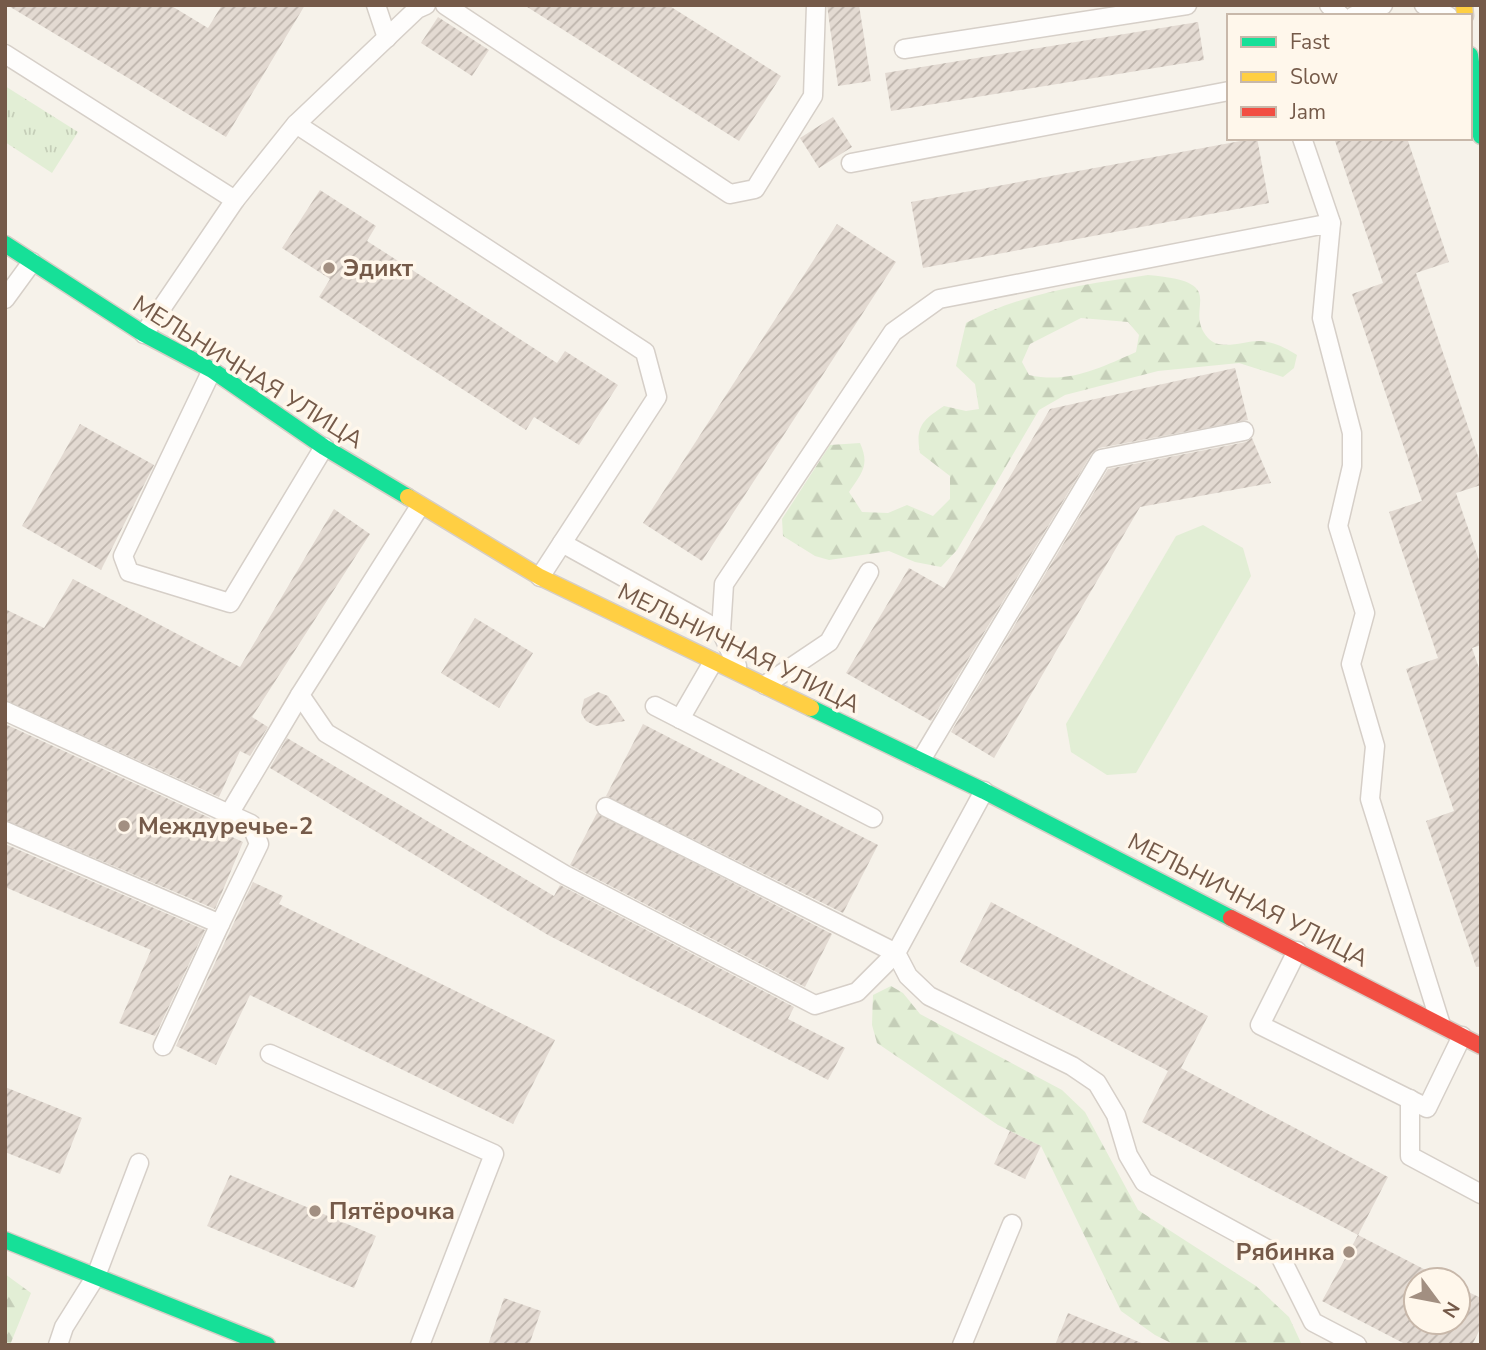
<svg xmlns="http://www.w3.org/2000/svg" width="1486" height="1350" viewBox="0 0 1486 1350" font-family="'Nunito Sans',sans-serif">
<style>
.green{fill:#e2eed5}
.forest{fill:url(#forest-firs);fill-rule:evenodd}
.park{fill:url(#park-tufts)}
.building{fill:url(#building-hatch)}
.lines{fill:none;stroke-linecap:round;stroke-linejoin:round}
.lane-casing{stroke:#d6cfc8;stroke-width:21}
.fast-casing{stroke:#d6cec6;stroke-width:19}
.slow-casing{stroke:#d6cec6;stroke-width:19}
.jam-casing{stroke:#d6cec6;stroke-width:19}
.lane{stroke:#fefdfc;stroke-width:18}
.fast{stroke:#16e098;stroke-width:16}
.slow{stroke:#ffcf43;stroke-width:16}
.jam{stroke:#f24e42;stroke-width:16}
.poi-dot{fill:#a28f81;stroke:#fff7eb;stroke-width:2.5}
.labels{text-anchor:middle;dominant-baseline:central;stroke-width:7;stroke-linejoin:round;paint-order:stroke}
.poi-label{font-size:24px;font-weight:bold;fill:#755a49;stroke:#fff7eb;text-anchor:start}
.street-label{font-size:24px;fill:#755a49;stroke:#fff7eb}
</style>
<defs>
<pattern id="forest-firs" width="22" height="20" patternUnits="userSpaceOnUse" patternTransform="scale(1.75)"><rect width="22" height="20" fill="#e2eed5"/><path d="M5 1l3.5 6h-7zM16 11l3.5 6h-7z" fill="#c5ceb8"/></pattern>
<pattern id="park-tufts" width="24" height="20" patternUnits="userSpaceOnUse" patternTransform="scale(1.75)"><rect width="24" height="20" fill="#e2eed5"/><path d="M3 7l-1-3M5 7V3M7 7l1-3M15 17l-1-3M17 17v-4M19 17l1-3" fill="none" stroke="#c5ceb8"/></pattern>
<pattern id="building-hatch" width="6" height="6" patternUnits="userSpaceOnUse" patternTransform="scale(1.75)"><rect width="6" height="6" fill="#e3dad2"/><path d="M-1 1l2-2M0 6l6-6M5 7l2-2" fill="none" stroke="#bdb4ac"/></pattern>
</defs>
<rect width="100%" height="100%" fill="#f6f2ea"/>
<polygon class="green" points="1203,525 1243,548 1251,576 1136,773 1107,775 1071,752 1066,724 1176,536"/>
<g class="forest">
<path d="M 1148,275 C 1234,282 1181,308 1208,338 C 1221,352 1245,340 1261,341 C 1275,342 1286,348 1297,355 L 1294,368 L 1283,377 L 1239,363 L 1158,371 L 1065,395 L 1039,410 L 957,550 L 941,567 L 915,562 L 889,551 L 829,560 L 815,556 L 783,536 L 782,519 L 830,445 L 860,443 C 870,465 862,473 849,492 L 862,512 L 888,513 L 907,505 L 933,516 L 950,499 L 950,476 L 920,453 C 915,426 923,420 944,406 L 966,411 L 979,409 L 975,384 L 956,366 L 966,323 C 1021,293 1086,284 1148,275 ZM 1081,318 L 1128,322 L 1139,335 L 1136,352 C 1100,368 1069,384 1029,375 L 1022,362 L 1030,344 Z"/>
<polygon points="891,986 903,993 920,1014 1062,1090 1085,1112 1138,1210 1256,1286 1289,1317 1302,1345 1175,1345 1155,1335 1121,1311 1041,1146 998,1125 877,1043 872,1025 873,995"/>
<polygon points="5,1274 31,1293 10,1345 5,1345"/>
</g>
<polygon class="park" points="5,86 78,132 52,173 5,142"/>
<g class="building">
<polygon points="7,5 170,5 208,28 222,5 305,5 226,137"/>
<polygon points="524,5 668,5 781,76 739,141"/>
<polygon points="827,5 859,5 871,81 838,86"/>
<polygon points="438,17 489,50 472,76 421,43"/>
<polygon points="1198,22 1204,60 891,111 885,73"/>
<polygon points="833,117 852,147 819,168 800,138"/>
<polygon points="1257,138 1269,203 923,268 911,202"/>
<polygon points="1334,138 1407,138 1449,262 1416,273 1481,465 1481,485 1456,493 1481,566 1481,645 1472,648 1481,674 1481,966 1476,967 1426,821 1454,811 1406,669 1438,658 1389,512 1422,501 1352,294 1383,283"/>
<polygon points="320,190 376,226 367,241 557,363 565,351 618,385 579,445 534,417 526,430 319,297 330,279 282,248"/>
<polygon points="837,224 896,262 702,561 643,523"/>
<polygon points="1235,368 1248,420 1099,448 1092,453 931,721 846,673 909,568 944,588 1050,409"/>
<polygon points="80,424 154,465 101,570 22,526"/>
<polygon points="1252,438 1271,483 1140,507 994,758 951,732 1108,469 1246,442"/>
<polygon points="334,509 370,534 252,717 268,727 250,756 240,751 219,797 5,700 5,609 44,628 73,579 240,667"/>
<polygon points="475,618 533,653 499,708 441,673"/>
<polygon points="598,692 608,696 625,721 596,726 586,721 581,713 584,699"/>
<polygon points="5,724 210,818 206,825 243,842 215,909 5,820"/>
<polygon points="643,724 878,845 843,913 606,796"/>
<polygon points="287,738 554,896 560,885 794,1007 788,1019 845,1048 828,1080 548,935 270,768"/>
<polygon points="597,813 832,934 805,987 570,865"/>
<polygon points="5,844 205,930 155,1036 119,1023 151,950 5,887"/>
<polygon points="253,882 283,896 279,904 555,1040 513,1124 250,995 216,1065 176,1046"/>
<polygon points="991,902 1208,1016 1181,1068 1388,1177 1358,1235 1142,1122 1168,1071 960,962"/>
<polygon points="5,1087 82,1118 60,1174 5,1152"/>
<polygon points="1010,1131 1041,1146 1025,1179 994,1164"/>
<polygon points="230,1175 376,1236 354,1288 207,1226"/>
<polygon points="1358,1235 1445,1280 1416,1280 1416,1322 1458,1322 1458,1287 1481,1298 1481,1327 1472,1345 1407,1345 1322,1301"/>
<polygon points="504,1298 541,1311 529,1345 488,1345"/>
<polygon points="1068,1313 1144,1344 1144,1345 1055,1345"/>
</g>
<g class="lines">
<g class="lane-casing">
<g id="lane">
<polyline points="376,5 387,38"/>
<polyline points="445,5 730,194 755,189 813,96 816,5"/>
<polyline points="1329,5 1341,16"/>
<polyline points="1424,5 1448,16"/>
<polyline points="1354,16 1383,5"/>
<polyline points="904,49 1187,5"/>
<polyline points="5,54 235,200"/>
<polyline points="296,124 417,9 426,5"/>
<polyline points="1302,138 1331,223"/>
<polyline points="851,163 1229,91"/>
<polyline points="5,299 32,262"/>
<polyline points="144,334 235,200 296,124 645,352 657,397 540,577"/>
<polyline points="212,370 123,556 129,572 230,603 324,447"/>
<polyline points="420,506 300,695 326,733 565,875 815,1005 857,992 896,953 606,807"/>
<polyline points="562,543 721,631"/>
<polyline points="737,666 721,631 724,584 893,332 939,299 1331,223 1322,318 1352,433 1352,466 1338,526 1365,613 1351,664 1375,746 1370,799 1440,1022"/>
<polyline points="765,685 829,642 869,572"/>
<polyline points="655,706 873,818"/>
<polyline points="5,711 229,814 300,695"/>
<polyline points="680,719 713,662"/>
<polyline points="921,760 1101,459 1244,431"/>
<polyline points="984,791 896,953 908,976 929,996 1072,1066 1097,1083 1116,1115 1128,1155 1144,1182 1280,1256 1313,1322 1357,1345"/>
<polyline points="5,831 220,924 259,844 251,824 229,814"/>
<polyline points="1297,951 1260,1025 1427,1108 1462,1036"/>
<polyline points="163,1046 220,924"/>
<polyline points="270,1054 494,1154 420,1345"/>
<polyline points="1410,1099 1410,1156 1481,1194"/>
<polyline points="58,1345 64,1327 96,1276 139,1163"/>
<polyline points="962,1345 1012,1224"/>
</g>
</g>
<g class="fast-casing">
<g id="fast">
<polyline points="1470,55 1481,136"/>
<polyline points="5,244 144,334 212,370 324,447 408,497"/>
<polyline points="811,708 984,791 1231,918"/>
<polyline points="5,1240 267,1345"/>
</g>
</g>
<g class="slow-casing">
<g id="slow">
<polyline points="1464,5 1465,16"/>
<polyline points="408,497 540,577 811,708"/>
</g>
</g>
<g class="jam-casing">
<polyline id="jam" points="1231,918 1481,1046"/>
</g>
<use href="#lane" class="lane"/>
<use href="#fast" class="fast"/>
<use href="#slow" class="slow"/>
<use href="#jam" class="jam"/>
</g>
<g class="poi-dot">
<circle cx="329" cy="268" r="7"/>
<circle cx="124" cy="826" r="7"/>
<circle cx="315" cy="1211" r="7"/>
<circle cx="1349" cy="1252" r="7"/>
</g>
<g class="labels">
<g class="poi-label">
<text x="343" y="268">Эдикт</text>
<text x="138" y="826">Междуречье-2</text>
<text x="329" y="1211">Пятёрочка</text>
<text x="1335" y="1252" text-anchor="end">Рябинка</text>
</g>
<g class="street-label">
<text transform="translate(248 372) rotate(32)">МЕЛЬНИЧНАЯ УЛИЦА</text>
<text transform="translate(739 648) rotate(26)">МЕЛЬНИЧНАЯ УЛИЦА</text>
<text transform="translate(1248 900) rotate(27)">МЕЛЬНИЧНАЯ УЛИЦА</text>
</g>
</g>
<rect width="1486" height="1350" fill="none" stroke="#755a49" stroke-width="14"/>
<rect x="1227" y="14" width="245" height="126" fill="#fff7eb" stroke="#c8b8aa" stroke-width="2"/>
<rect x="1241" y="37" width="35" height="10" fill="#16e098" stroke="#c8b8aa" stroke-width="2"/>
<text x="1290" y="49" font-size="21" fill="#755a49">Fast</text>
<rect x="1241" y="72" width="35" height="10" fill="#ffcf43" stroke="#c8b8aa" stroke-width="2"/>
<text x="1290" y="84" font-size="21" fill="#755a49">Slow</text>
<rect x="1241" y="107" width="35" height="10" fill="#f24e42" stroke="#c8b8aa" stroke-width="2"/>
<text x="1290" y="119" font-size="21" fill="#755a49">Jam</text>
<g transform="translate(1437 1301) rotate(122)"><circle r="33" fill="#fff7eb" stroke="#c8b8aa" stroke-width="2"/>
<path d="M0-5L12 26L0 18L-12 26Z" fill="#a28f81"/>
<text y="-10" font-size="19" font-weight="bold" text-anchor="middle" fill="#755a49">N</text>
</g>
</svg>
